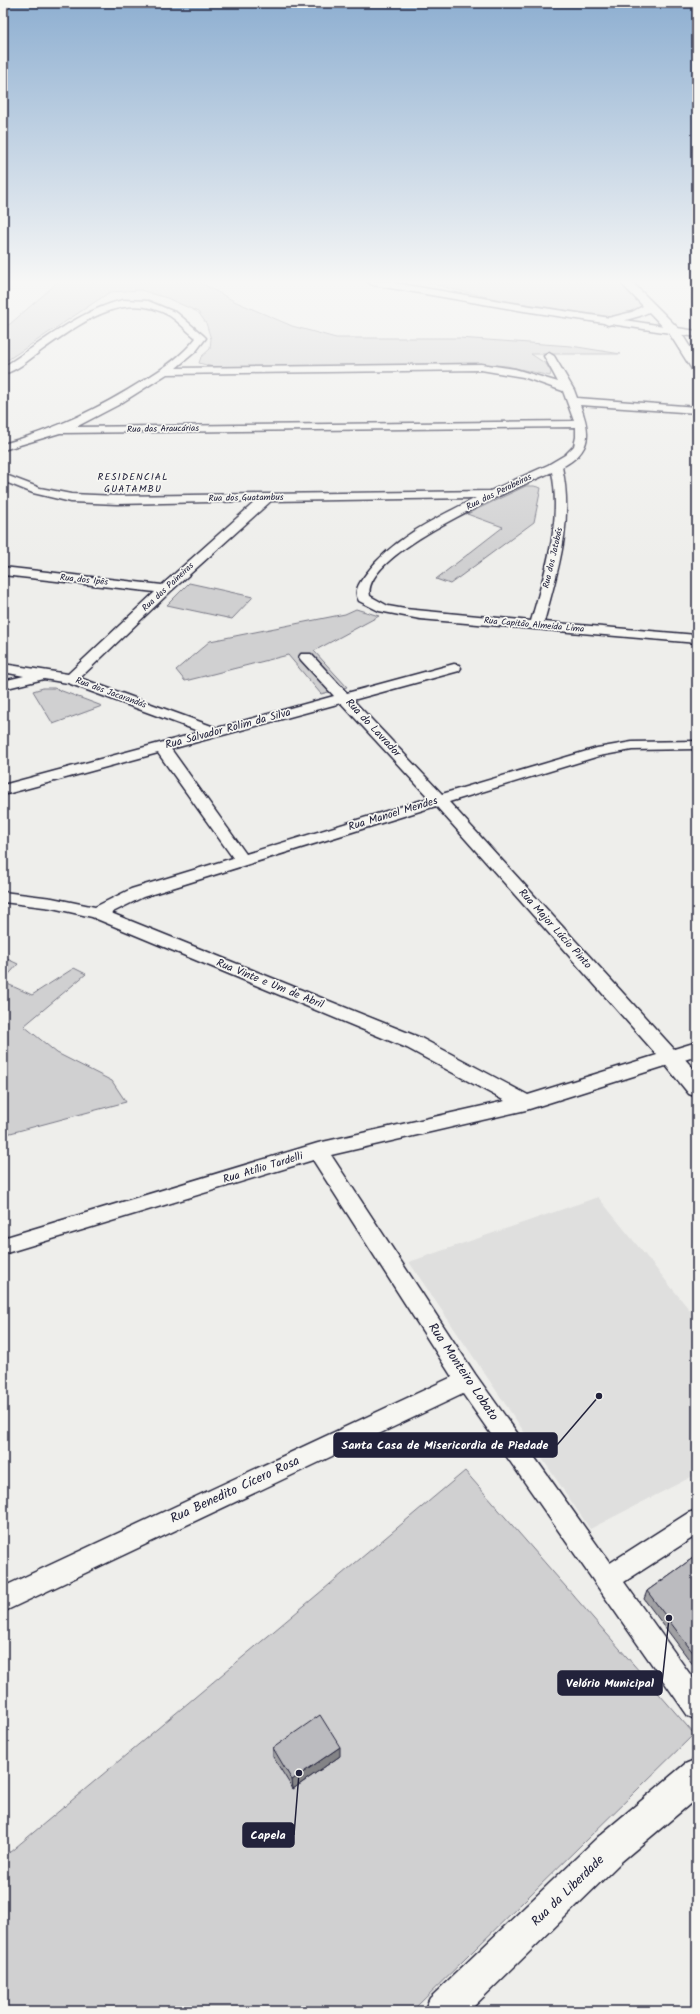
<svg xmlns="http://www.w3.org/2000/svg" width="700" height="2014" viewBox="0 0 700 2014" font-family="Kalam,sans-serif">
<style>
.built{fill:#dfdfde}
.green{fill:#d0d0d1;stroke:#797986}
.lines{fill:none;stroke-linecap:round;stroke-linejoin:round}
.street-casing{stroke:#22223b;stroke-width:3}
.secondary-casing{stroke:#22223b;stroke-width:3}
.street{fill:#f6f6f2;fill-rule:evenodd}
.secondary{fill:#f6f6f2;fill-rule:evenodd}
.wall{fill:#a1a1a4;stroke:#22223b}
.shaded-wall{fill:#838386;stroke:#22223b}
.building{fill:#bbbbbf;stroke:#22223b}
.labels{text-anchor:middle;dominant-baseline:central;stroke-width:3.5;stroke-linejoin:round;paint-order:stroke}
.far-street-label{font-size:9px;fill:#22223b;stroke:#f6f6f2}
.far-neighbourhood-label{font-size:10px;letter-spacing:1px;fill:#22223b;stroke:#f6f6f2}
.street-label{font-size:11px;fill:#22223b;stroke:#f6f6f2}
.near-street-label{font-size:13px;fill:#22223b;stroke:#f6f6f2}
.leader{fill:none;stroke:#22223b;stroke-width:1.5}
.callout-dot{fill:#22223b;stroke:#f6f6f2;stroke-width:1.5}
.callout{fill:#22223b;stroke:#22223b;stroke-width:1.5}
.callout-label{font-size:12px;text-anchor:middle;font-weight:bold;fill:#fff}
</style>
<rect width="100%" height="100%" fill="#eeeeeb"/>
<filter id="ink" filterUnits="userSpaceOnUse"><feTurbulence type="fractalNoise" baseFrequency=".025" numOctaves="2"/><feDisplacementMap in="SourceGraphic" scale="8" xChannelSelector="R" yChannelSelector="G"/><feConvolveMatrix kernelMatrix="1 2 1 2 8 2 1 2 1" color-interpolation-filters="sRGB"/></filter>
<g filter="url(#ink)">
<polygon class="built" points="598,1197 697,1319 697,1474 590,1529 409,1262"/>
<g class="green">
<polygon points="58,282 199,282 234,301 292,326 336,338 459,338 571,346 621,354 531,354 546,364 551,372 550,376 507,366 484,364 213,367 199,363 201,357 210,349 211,339 206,323 198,312 167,298 140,290 110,292 3,363 3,327 10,324"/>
<polygon points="427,282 622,282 642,304 642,309 618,318 500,300 448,288"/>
<polygon points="526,486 534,486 541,488 534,522 450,584 436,579 503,527 467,514"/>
<polygon points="189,583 253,597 232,619 167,605"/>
<polygon points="356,609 379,616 314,651 347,687 321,694 288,655 185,681 176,670 210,641 345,614"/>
<polygon points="43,688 54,688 102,706 53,724 33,691"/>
<polygon points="3,957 18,964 3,981"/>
<polygon points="74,968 86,974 24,1026 57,1053 112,1081 126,1102 3,1135 3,982 32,995"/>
<polygon points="465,1471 694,1734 412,2011 3,2011 3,1858"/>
</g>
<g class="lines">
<g class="street-casing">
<g id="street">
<polygon points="368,282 389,282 524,305 697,331 697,337 524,311 373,285"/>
<path d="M 123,300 L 148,301 L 177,313 L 204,336 L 206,338 L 196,351 L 176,368 L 481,364 L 515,369 L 558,382 L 544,356 L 549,353 L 554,356 L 574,390 L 577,398 L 697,407 L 697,413 L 580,405 C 591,433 592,451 562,467 C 574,521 558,570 544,622 L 697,635 L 697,643 L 420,619 L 379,611 L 359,601 C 353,591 360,582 366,574 C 393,538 436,518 476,498 L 271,501 L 170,592 L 80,678 L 217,728 L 334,696 L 301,660 L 299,657 L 301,654 L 311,654 L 347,693 L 454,664 L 459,665 L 461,668 L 459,671 L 353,700 L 442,794 L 597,748 L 632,742 L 697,741 L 697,749 L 632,750 L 599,756 L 449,802 L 674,1049 L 697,1042 L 697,1056 L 526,1110 L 331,1155 L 475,1374 L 610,1563 L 688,1513 L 697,1510 L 697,1535 L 624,1582 L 697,1684 L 697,1720 L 688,1716 L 463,1394 L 3,1612 L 3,1587 L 452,1377 L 313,1160 L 3,1254 L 3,1238 L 318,1143 L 505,1101 L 407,1048 L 92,917 L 52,908 L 3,902 L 3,892 L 52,898 L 95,907 L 131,889 L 233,858 L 158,753 L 3,795 L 3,785 L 201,732 L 68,683 L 44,679 L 3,689 L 3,681 L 24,676 L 3,672 L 3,664 L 68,674 L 155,592 L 3,575 L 3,567 L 162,585 L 256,501 L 117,504 L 71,502 L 33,493 L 3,481 L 3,474 L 40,488 L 71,494 L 117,496 L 490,491 L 548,465 L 565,455 L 574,446 L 576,437 L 576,427 L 60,433 L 3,450 L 3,444 C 56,429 98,409 144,380 C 163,369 182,356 196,338 C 187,331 179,322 170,316 C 123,289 80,324 42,350 C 31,358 17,371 3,374 L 3,367 C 42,343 78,311 123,300 ZM 481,370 L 523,377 L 563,391 L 574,421 L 76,427 L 118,405 L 167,374 ZM 552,472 C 562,523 545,572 531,621 L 405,609 L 388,606 L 370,596 C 360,553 519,487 552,472 ZM 341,703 L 429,798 L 246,854 L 171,749 ZM 436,806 L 657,1055 L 528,1095 L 421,1038 L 111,913 L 143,897 Z"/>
</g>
</g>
<g class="secondary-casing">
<g id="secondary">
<polygon points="620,282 632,282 678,328 697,358 697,372 693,371 669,333 649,312 640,316 608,325 604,323 602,321 604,319 632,312 643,306"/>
<polygon points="670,1049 678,1051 697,1073 697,1097 689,1094 659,1057 662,1051"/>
<polygon points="697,1759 697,1798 622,1861 469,2011 424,2011 430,1998 598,1837 685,1764"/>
</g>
</g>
<use href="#street" class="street"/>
<use href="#secondary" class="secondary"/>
</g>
<g class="wall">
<polygon points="697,1555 697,1670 644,1599 647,1591"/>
<polygon points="273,1748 340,1756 293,1789 273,1757"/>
</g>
<polygon class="shaded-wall" points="340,1747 340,1756 293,1789 292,1780"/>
<g class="building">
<polygon points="697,1555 697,1658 647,1591"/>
<polygon points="320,1715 340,1747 292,1780 273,1748"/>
</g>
</g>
<linearGradient id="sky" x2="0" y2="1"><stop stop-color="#8eafd1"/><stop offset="0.5" stop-color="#f7f7f6"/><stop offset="1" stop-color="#f7f7f6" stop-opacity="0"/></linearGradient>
<rect width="700" height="564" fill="url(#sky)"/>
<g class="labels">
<g class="far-street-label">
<text transform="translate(163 429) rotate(-1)">Rua das Araucárias</text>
<text transform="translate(499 492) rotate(-26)">Rua das Perobeiras</text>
<text transform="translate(246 498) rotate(-1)">Rua dos Guatambus</text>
<text transform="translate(553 558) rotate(-77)">Rua dos Jatobás</text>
<text transform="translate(84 580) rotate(6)">Rua dos Ipês</text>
<text transform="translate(168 587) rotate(-43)">Rua das Paineiras</text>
<text transform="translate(534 625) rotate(5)">Rua Capitão Almeida Lima</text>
<text transform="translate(111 693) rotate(20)">Rua dos Jacarandás</text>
</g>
<g class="far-neighbourhood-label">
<text x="133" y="477">RESIDENCIAL<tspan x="133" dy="12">GUATAMBU</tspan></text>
</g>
<g class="street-label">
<text transform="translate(373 728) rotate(47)">Rua do Lavrador</text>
<text transform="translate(228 729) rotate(-15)">Rua Salvador Rolim da Silva</text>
<text transform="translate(393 814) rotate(-17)">Rua Manoel Mendes</text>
<text transform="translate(555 929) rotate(48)">Rua Major Lúcio Pinto</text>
<text transform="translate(270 984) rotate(22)">Rua Vinte e Um de Abril</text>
<text transform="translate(263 1168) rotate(-17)">Rua Atílio Tardelli</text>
</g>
<g class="near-street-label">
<text transform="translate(463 1372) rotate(56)">Rua Monteiro Lobato</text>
<text transform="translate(235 1490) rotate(-25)">Rua Benedito Cícero Rosa</text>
<text transform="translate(568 1891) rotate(-44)">Rua da Liberdade</text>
</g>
</g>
<path class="leader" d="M599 1396L557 1445M669 1618L662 1683M299 1773L294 1835"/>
<g class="callout-dot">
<circle cx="599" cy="1396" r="4"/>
<circle cx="669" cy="1618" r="4"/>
<circle cx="299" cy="1773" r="4"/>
</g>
<g class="callout">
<rect x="334" y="1433" width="223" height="24" rx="4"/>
<rect x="558" y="1671" width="104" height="24" rx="4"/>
<rect x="243" y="1823" width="51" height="24" rx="4"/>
</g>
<g class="callout-label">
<text x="445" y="1449">Santa Casa de Misericordia de Piedade</text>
<text x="610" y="1687">Velório Municipal</text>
<text x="268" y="1839">Capela</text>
</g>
<rect width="700" height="2014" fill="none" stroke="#f6f6f2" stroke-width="16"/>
<rect x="8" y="8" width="684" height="1998" fill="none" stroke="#22223b" stroke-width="1.5" filter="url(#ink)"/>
</svg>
